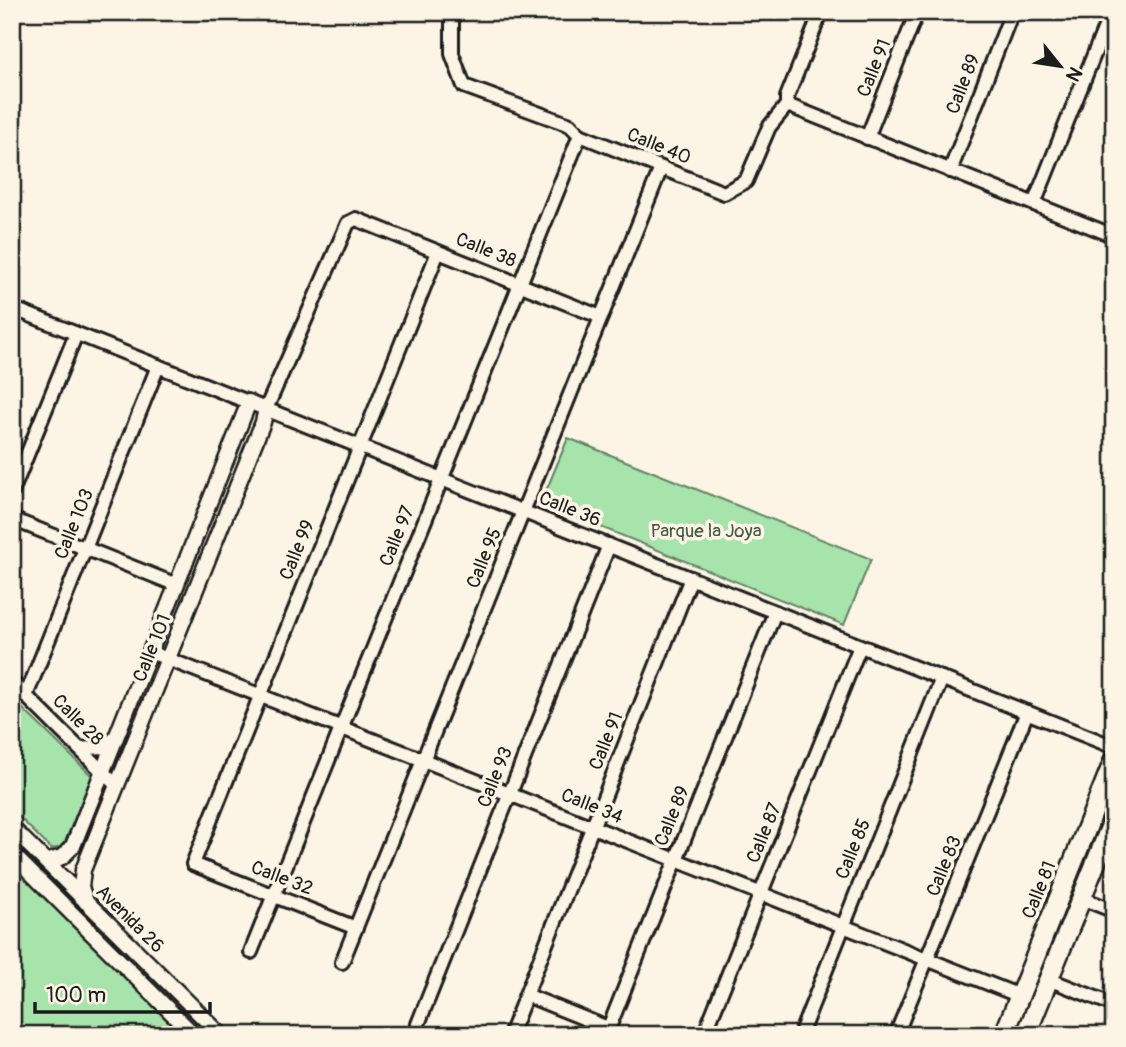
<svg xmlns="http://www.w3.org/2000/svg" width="1126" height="1047" viewBox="0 0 1126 1047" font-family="Pangolin,sans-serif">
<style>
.green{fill:#a6e4ab;stroke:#618064;stroke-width:2}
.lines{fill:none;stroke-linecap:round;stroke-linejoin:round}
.minor-casing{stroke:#1c1c1c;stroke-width:18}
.tertiary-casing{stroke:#1c1c1c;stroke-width:19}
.secondary-casing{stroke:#1c1c1c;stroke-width:23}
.minor{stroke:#fcf5e5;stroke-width:12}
.tertiary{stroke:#fcf5e5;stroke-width:14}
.secondary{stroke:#fcf5e5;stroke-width:18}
.labels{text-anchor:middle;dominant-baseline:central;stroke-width:7;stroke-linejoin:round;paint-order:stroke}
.street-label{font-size:19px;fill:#1c1c1c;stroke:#fcf5e5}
.park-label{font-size:19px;fill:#455847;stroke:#fcf5e5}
</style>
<rect width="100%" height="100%" fill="#fcf5e5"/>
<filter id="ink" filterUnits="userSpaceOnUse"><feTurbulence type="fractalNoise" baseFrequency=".0143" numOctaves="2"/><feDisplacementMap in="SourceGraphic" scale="14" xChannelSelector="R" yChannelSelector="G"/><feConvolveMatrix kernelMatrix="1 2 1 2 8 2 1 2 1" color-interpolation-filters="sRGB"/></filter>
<g filter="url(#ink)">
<g class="green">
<polygon points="568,438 871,559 844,625 541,503"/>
<polygon points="22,708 92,776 63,847 51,849 12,810 12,718"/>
<polygon points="12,864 185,1035 12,1035"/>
</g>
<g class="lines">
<g class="minor-casing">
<g id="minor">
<polyline points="452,12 452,54 464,86 570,125 580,135 724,193 746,181 769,127 787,105 787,97 821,12"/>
<polyline points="804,12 819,18"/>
<polyline points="787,105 1114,236"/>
<polyline points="867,138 917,12"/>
<polyline points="950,171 1012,12"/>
<polyline points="1034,204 1111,12"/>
<polyline points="12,308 1114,747"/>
<polyline points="266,409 348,223 356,219 601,317"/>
<polyline points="12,492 76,334"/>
<polyline points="12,519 177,585"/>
<polyline points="150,652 1020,996"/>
<polyline points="12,682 117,786"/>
<polyline points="26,696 158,366"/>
<polyline points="80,749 102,747 116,738"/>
<polyline points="1081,898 1114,911"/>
<polyline points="356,928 193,864 438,252"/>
<polyline points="251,952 580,135"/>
<polyline points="342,962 661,168"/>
<polyline points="1048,979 1114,1005"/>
<polyline points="526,995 608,1028"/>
<polyline points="417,1035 418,1024 609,545"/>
<polyline points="510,1035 691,578"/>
<polyline points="606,1035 775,612"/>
<polyline points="704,1035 860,646"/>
<polyline points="800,1035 942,678"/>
<polyline points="896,1035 1027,712"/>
</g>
</g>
<g class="tertiary-casing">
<g id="tertiary">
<polyline points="12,828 221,1035"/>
<polyline points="12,854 194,1035"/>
<polyline points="46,862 62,857 73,846 249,402"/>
<polyline points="86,902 81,887 83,870 263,422 266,409"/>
</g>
</g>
<g class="secondary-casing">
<g id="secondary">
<polyline points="1004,1035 1114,760"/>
<polyline points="1026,1035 1114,818"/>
</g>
</g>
<use href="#minor" class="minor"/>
<use href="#tertiary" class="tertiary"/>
<use href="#secondary" class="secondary"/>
</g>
</g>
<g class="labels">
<g class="street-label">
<text transform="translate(874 68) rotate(-68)">Calle 91</text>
<text transform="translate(963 84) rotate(-69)">Calle 89</text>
<text transform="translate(659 146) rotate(22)">Calle 40</text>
<text transform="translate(486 250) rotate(22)">Calle 38</text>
<text transform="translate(570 509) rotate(22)">Calle 36</text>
<text transform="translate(74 524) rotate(-68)">Calle 103</text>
<text transform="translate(397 536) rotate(-68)">Calle 97</text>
<text transform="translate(297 550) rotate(-68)">Calle 99</text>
<text transform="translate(484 558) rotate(-68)">Calle 95</text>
<text transform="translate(152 648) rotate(-68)">Calle 101</text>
<text transform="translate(78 720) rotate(45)">Calle 28</text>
<text transform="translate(606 741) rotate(-68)">Calle 91</text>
<text transform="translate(495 777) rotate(-68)">Calle 93</text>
<text transform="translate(592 806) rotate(22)">Calle 34</text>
<text transform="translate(672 816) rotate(-68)">Calle 89</text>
<text transform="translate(764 833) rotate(-68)">Calle 87</text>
<text transform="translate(853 849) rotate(-68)">Calle 85</text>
<text transform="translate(944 866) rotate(-68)">Calle 83</text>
<text transform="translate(282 878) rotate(21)">Calle 32</text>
<text transform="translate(1039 890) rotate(-68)">Calle 81</text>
<text transform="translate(130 919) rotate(45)">Avenida 26</text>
</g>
<g class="park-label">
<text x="706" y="531">Parque la Joya</text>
</g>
</g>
<rect width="1126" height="1047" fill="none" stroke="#fcf5e5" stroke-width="42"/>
<rect x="21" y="21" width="1084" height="1005" fill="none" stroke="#1c1c1c" stroke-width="2.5" filter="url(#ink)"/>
<g transform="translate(1060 66) rotate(120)" stroke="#fcf5e5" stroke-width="5" paint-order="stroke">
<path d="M0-5L12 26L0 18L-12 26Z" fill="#1c1c1c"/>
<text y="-10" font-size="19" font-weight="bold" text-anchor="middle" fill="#1c1c1c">N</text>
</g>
<path d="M35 1002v10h175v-10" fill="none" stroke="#1c1c1c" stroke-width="3.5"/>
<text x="46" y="1002" font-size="21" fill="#1c1c1c" stroke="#fcf5e5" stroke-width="5" paint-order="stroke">100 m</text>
</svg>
